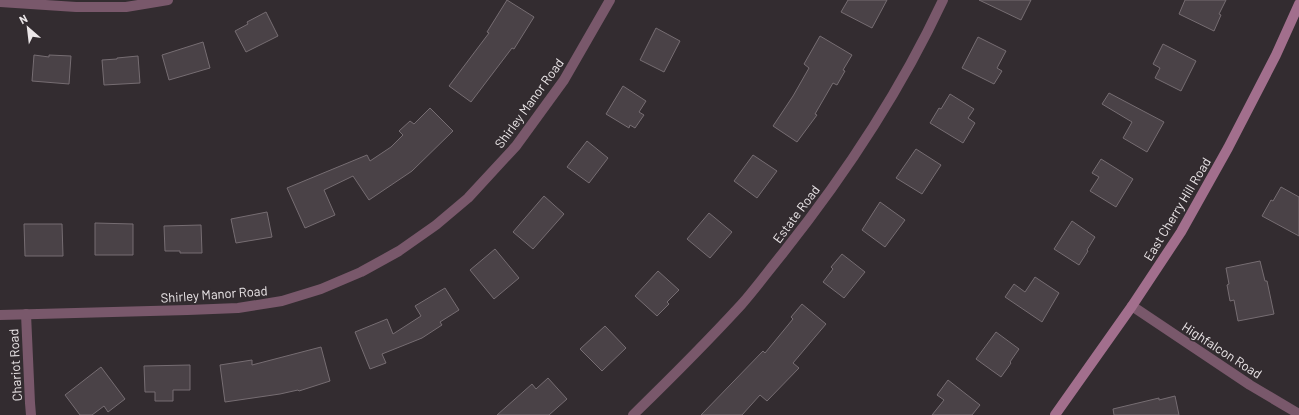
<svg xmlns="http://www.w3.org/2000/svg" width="1299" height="415" viewBox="0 0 1299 415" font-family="Barlow,sans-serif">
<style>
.building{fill:#4a4247;stroke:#766d72}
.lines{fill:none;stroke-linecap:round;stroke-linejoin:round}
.minor{stroke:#79586b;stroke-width:10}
.tertiary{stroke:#79586b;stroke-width:10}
.secondary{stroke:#a26f8d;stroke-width:10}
.labels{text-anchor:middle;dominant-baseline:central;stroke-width:3;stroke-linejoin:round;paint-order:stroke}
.street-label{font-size:13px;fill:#ece7e9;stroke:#332c30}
</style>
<rect width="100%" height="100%" fill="#332c30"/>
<g class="building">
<polygon points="507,0 534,17 514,49 512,48 471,102 449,86 489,33 487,32"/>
<polygon points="848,0 887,0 872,28 841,12"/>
<polygon points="979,0 1031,0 1021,20"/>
<polygon points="1185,0 1226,0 1219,14 1221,15 1214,31 1179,14"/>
<polygon points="266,12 278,36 246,52 235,31 248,24 247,22"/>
<polygon points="656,28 680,41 664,72 640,60"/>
<polygon points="820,36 852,55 843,70 845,71 837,85 833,83 815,114 817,115 797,142 773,126 793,96 809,68 804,64"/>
<polygon points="978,37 1006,51 997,68 1002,71 994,84 962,68"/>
<polygon points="203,42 210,68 169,80 162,55"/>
<polygon points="1163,44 1196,61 1181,91 1155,78 1160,68 1153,64"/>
<polygon points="34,55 49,57 49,55 71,56 69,84 32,81"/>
<polygon points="138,56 140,83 104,85 102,60 117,59 117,58"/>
<polygon points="623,86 646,101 639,112 644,115 635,128 630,125 629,128 606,114"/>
<polygon points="1109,93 1164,122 1147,152 1123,138 1132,122 1102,104"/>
<polygon points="950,94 974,109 968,118 975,123 963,143 930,123 939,108 941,109"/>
<polygon points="430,108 453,131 412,171 369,200 353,176 324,190 335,215 305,228 287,188 367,155 370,161 391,147 403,135 399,131 410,121 414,124"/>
<polygon points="587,141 608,158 589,183 567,167"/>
<polygon points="916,149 941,165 922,194 896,178"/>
<polygon points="753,155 777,171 757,198 734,181"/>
<polygon points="1101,159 1133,179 1116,207 1090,191 1099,177 1092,173"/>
<polygon points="1281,187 1299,197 1299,236 1262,216 1271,200 1273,201"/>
<polygon points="544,196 564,214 533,249 513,232"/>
<polygon points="880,202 905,220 885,247 862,230"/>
<polygon points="267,212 272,237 236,243 231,219"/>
<polygon points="709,213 732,232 710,258 687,239"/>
<polygon points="1072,221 1095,237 1087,250 1088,251 1079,265 1054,249"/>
<polygon points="95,223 133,224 133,255 95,255"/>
<polygon points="24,224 62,224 63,256 25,256"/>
<polygon points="201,225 202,253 180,253 180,251 165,251 164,226"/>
<polygon points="495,249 519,278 494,299 470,270"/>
<polygon points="842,254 865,272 844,298 823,282 833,269 831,267"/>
<polygon points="1260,261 1265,281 1267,281 1274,314 1238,321 1234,300 1230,301 1227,285 1229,284 1226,268"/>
<polygon points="658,271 679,290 667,302 669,304 657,316 635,296"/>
<polygon points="1035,277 1059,293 1042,322 1005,297 1014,284 1025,292"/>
<polygon points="445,288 459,310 440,322 442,325 422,338 382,354 386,363 370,369 355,332 387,319 393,334 421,316 415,306"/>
<polygon points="802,304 826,324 793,363 799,368 767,401 760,395 742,415 701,415 763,351 765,353 793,319 791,317"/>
<polygon points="605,326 626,348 602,371 580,349"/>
<polygon points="996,332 1019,349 1010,362 1011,363 1001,377 976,359"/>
<polygon points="321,347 330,381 299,391 298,390 280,394 225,402 220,365 252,360 252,365"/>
<polygon points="190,365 190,390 173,390 173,401 155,401 155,392 145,392 144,366"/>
<polygon points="101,367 125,399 108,412 104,406 92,415 80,415 65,395"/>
<polygon points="548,378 567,399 549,415 497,415 532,384 536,389"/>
<polygon points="948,380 980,405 972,415 932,415 944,400 937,395"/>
<polygon points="1175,396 1179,415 1114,415 1113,409 1159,398 1159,400"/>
</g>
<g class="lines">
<g class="minor">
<polyline points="0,2 76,7 126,7 168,0"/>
<polyline points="26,314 30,403 31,415"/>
<path d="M 633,415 C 670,379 706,343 741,305 C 756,288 769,270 783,253 C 845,175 901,90 943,0"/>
</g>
<g class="tertiary">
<polyline points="1132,306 1250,385 1299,414"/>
<polyline points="0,315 188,310 238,308 282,301 321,289 361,272 399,251 436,225 468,198 516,146 564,80 610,0"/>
</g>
<polyline class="secondary" points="1055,415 1132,306 1181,232 1228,148 1276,55 1299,4"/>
</g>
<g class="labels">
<g class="street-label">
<text transform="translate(529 103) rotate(-54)">Shirley Manor Road</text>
<text transform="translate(1177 209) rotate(-59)">East Cherry Hill Road</text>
<text transform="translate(796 214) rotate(-53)">Estate Road</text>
<text transform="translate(214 294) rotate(-4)">Shirley Manor Road</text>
<text transform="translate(1222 350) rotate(33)">Highfalcon Road</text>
<text transform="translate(15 365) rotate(-93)">Chariot Road</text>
</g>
</g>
<g transform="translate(28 28) rotate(332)" stroke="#332c30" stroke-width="3" paint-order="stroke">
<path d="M0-3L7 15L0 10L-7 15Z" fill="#ece7e9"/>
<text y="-6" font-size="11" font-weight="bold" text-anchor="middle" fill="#ece7e9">N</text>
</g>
</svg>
